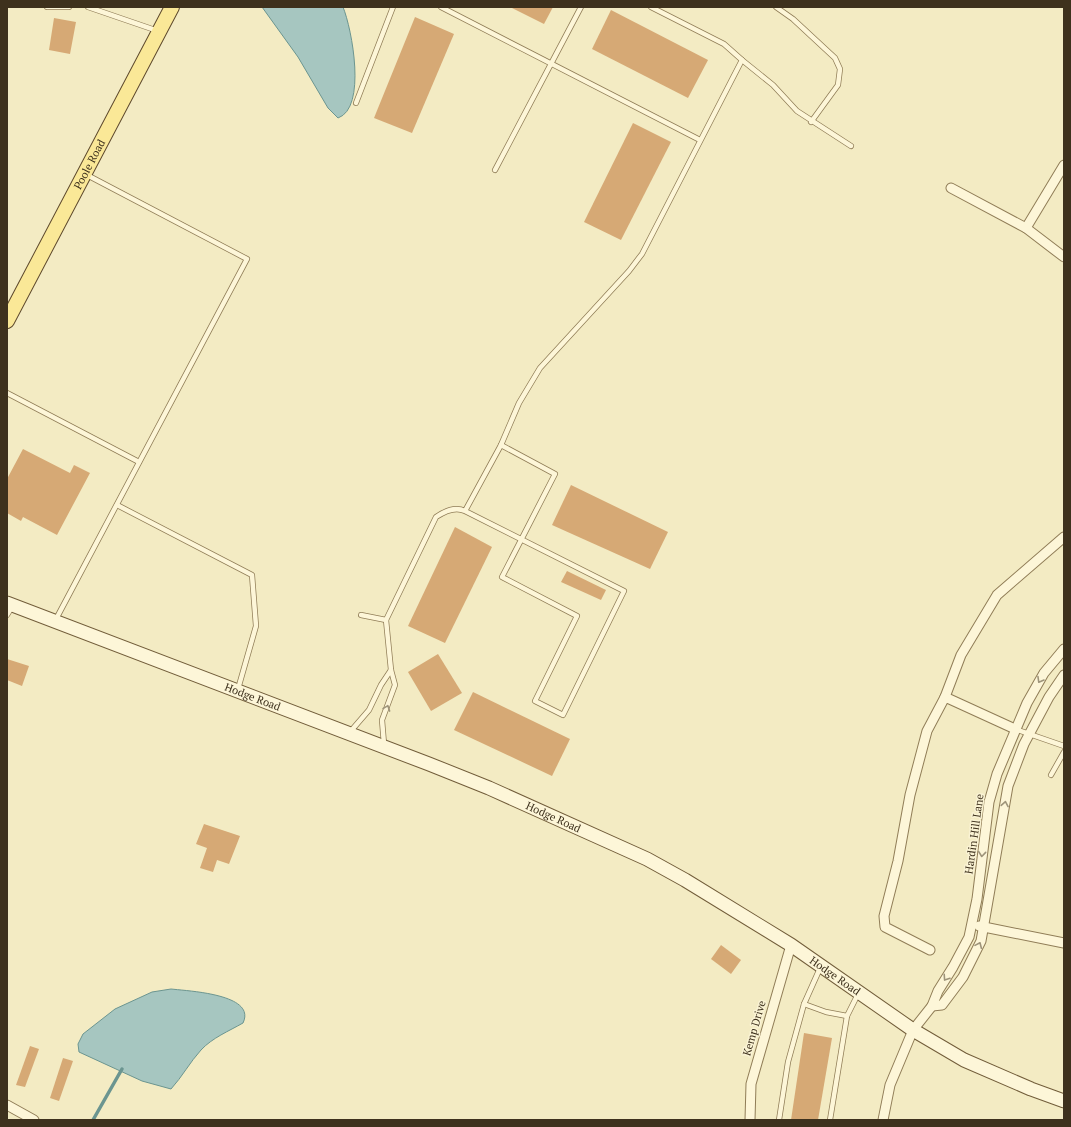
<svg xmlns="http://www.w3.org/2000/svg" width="1071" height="1127" viewBox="0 0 1071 1127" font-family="'PT Serif',serif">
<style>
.water{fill:#a6c6c0;stroke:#6b9590}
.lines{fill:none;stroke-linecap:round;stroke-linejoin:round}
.stream{stroke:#6b9590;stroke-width:3.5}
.building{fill:#d6a975}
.lane-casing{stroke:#907d57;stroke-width:6}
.street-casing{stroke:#907d57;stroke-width:11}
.secondary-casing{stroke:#725d3a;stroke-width:15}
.primary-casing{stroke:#5e492c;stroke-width:16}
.lane{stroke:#fdf6d8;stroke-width:4.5}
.street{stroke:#fdf6d8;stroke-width:9}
.secondary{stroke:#fdf6d8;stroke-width:13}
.primary{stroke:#fae897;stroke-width:14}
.oneway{stroke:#9e947a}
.labels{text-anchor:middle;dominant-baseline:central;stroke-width:3;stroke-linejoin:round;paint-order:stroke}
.street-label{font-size:11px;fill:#3e311d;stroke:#faf3d4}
</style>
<rect width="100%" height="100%" fill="#f3ebc3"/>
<g class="water">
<path d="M 262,7 L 343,7 C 352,29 367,108 338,118 L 328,108 L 298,57 Z"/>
<path d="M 171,989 C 188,991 257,994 243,1023 C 229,1031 212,1038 201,1050 C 190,1062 182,1077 171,1089 L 142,1081 L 79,1052 L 78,1044 L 83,1034 L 115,1009 L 152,992 Z"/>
</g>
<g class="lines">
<polyline class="stream" points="93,1120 122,1069"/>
</g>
<g class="building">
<polygon points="510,7 553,7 544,24"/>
<polygon points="611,10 708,60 688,98 592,49"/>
<polygon points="415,17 454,34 412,133 374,118"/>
<polygon points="54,18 76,22 70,54 49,50"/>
<polygon points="633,123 671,142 621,240 584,222"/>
<polygon points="23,449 70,473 74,465 90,473 57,535 23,517 21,521 7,513 7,479"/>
<polygon points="571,485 668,532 650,569 552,525"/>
<polygon points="455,527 492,547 445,643 408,626"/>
<polygon points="567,571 606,590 601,600 561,582"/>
<polygon points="438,654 462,693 431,711 408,672"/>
<polygon points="7,659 29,666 22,686 7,680"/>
<polygon points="473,692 570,739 552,776 454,730"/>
<polygon points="204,824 240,836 229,864 217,860 213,872 200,868 207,848 196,844"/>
<polygon points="721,945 741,960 731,974 711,959"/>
<polygon points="804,1033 832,1038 818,1120 791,1120"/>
<polygon points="30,1046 39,1049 25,1087 16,1085"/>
<polygon points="63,1058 73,1061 59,1101 50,1098"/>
</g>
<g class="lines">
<g class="lane-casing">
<g id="lane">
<polyline points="47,7 69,7"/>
<polyline points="88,7 158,31"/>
<polyline points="441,7 700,140"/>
<polyline points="776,7 793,19 835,58 840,69 838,85 811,122"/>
<polyline points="742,60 773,85 797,111 851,146"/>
<polyline points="356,103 393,7"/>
<polyline points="495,170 581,7"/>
<polyline points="7,393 139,462"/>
<polyline points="501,445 519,403 540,368 629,271 642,254 742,60 724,44 651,7"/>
<polyline points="117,505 252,575 256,626 238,689"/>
<polyline points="7,615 12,607"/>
<polyline points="361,615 386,620"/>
<polyline points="55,621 247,259 87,175"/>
<polyline points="1015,729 1064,746"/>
<polyline points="350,732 369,710 381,685 391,670"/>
<path d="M 384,744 L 382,720 L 395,685 L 391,670 L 386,620 L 436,517 C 445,511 455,506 465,511 L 624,591 L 563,715 L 535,701 L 577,616 L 502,577 L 555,474 L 501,445 L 465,511"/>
<polyline points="1051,775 1064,752"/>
<polyline points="821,966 804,1004 826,1012 847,1016"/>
<polyline points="779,1120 788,1062 804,1004"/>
<polyline points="830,1120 847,1016 858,994"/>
</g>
</g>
<g class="street-casing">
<g id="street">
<polyline points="951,188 1026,228 1064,257"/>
<polyline points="1026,228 1064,165"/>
<polyline points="945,697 961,655 997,595 1064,537"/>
<polyline points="979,926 1064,943"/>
<polyline points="930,950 885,927 884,916 898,861 910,795 927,731 945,697 1015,729"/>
<polyline points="932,1006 942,1005 963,977 981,941 1008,786 1024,744 1049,697 1064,675"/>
<polyline points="7,1105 34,1120"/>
<polyline points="750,1120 751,1084 791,945"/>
<polyline points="883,1120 890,1085 913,1030 932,1006 938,991 953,967 969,937 977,899 989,802 997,774 1027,703 1044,673 1064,649"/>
</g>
</g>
<g class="secondary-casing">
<g id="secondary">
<path id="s1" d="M 7,603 L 429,764 L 489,788 L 647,859 L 685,880 L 791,945 L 913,1030 L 964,1060 L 1031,1089 L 1064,1101"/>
</g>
</g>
<g class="primary-casing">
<g id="primary">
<path id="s2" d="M 7,321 L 172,7"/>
</g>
</g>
<use href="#lane" class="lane"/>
<use href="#street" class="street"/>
<use href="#secondary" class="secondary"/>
<use href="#primary" class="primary"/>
</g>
<defs><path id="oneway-chevron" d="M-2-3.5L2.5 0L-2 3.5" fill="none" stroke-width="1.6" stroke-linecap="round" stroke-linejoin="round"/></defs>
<g class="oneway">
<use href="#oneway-chevron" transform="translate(1040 680) rotate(120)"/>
<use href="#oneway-chevron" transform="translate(387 708) rotate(-70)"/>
<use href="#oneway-chevron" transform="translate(1005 804) rotate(-80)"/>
<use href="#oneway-chevron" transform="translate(982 854) rotate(96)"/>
<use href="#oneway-chevron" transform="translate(979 945) rotate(-66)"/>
<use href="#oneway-chevron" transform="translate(946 978) rotate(124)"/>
</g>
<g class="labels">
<g class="street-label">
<text stroke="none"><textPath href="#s2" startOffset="177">Poole Road</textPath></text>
<text stroke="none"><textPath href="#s1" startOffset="263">Hodge Road</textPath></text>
<text stroke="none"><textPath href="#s1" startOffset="587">Hodge Road</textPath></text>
<text transform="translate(974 834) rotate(-82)">Hardin Hill Lane</text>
<text stroke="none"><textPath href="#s1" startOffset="911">Hodge Road</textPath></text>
<text transform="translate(754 1028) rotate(-74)">Kemp Drive</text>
</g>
</g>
<rect width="1071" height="1127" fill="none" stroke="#3e311d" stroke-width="16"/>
</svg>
